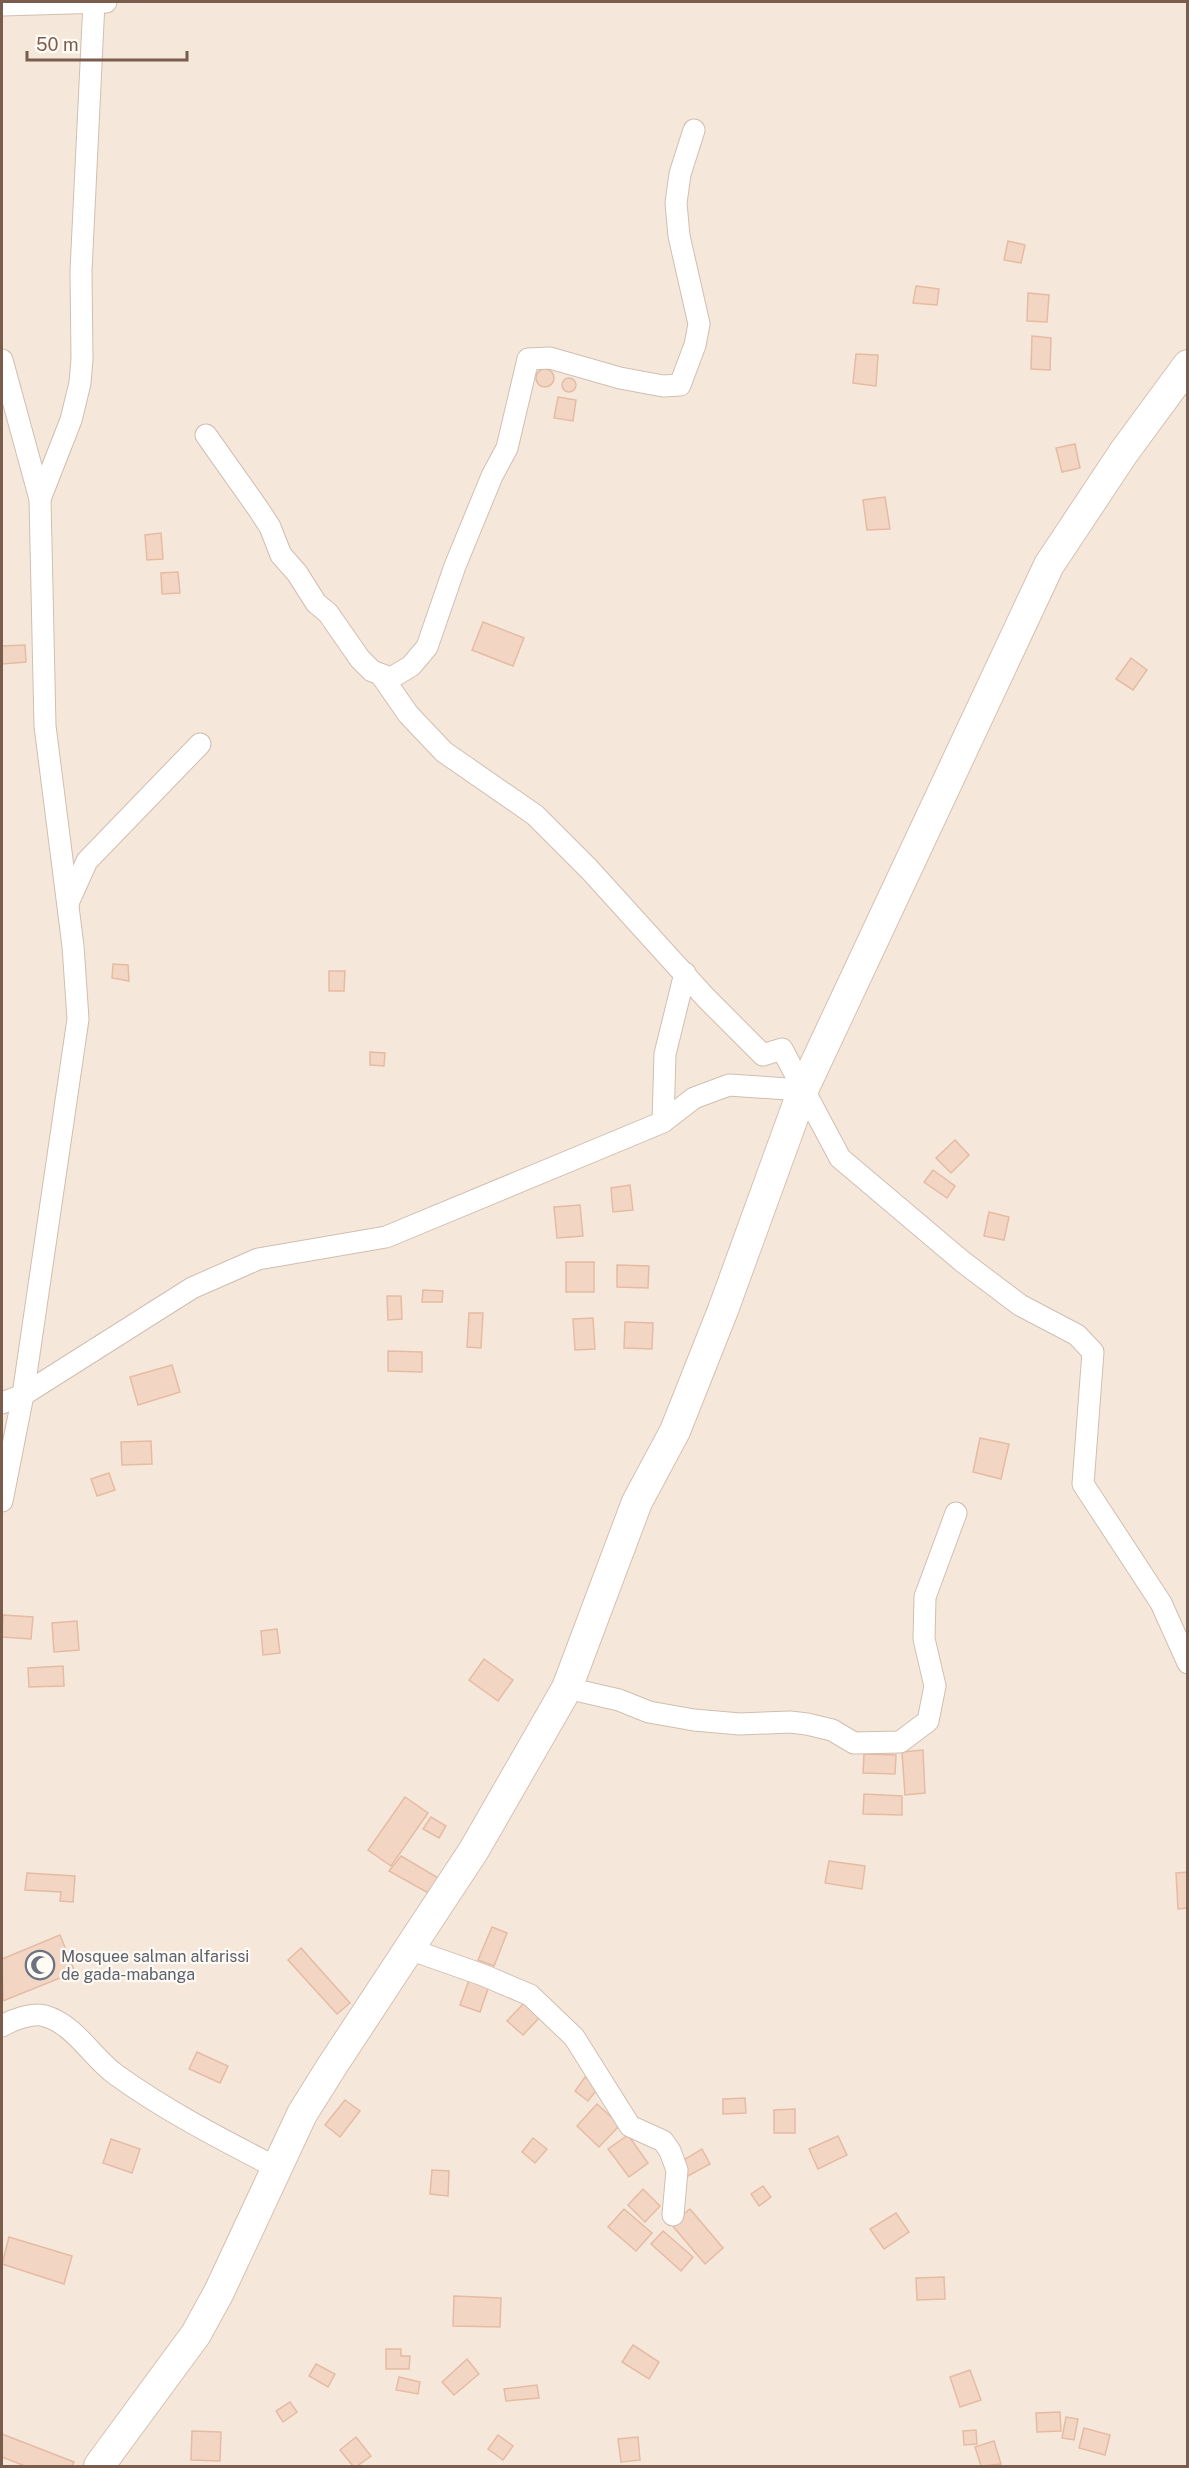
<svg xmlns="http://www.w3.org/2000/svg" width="1189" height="2468" viewBox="0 0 1189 2468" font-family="'Public Sans',sans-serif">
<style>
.residential{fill:#f5e8da}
.building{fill:#f3d5c3;stroke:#e6bba3;stroke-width:1.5}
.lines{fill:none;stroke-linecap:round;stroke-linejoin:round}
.street-casing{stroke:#d1beb0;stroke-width:23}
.secondary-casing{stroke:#d6c0b0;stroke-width:32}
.street{stroke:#fff;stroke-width:21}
.secondary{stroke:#fff;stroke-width:30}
.labels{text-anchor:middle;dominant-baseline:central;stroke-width:4.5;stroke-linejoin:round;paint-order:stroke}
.worship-label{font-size:16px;fill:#5b616d;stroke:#fffaf3;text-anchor:start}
</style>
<rect width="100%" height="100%" fill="#fdf6ec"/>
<rect class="residential" x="2" y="2" width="1185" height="2464"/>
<g class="building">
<polygon points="1008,241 1025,245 1021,263 1004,260"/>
<polygon points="916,286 939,289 937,305 913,303"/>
<polygon points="1028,293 1049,295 1047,322 1027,321"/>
<polygon points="1032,336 1051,338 1050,370 1031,369"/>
<polygon points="856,354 878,355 876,386 853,383"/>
<circle cx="545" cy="378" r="9"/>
<circle cx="569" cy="385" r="7"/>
<polygon points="558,397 576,400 573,421 554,418"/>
<polygon points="1075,444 1080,468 1062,472 1056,448"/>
<polygon points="885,497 890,529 867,530 863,500"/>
<polygon points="161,533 163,559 147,560 145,535"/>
<polygon points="178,572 180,593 162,594 161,573"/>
<polygon points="483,622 524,638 513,666 472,650"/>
<polygon points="25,645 26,662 2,664 2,646"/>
<polygon points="1131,658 1147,670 1133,690 1116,679"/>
<polygon points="113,964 128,965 129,981 112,978"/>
<polygon points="329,971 345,971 344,991 329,991"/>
<polygon points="370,1052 385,1053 384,1066 370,1065"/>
<polygon points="955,1140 969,1155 951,1173 936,1158"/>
<polygon points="933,1170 955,1186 947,1198 924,1182"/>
<polygon points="630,1185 633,1210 613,1212 611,1188"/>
<polygon points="580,1205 583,1236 557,1238 554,1207"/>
<polygon points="989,1212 1009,1217 1004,1240 984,1236"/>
<rect x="566" y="1262" width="28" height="30"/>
<polygon points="617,1265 649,1266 648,1288 617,1287"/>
<polygon points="423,1290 443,1291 442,1302 422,1302"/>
<polygon points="387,1296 401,1296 402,1319 388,1320"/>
<polygon points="469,1313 483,1313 481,1348 467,1347"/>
<polygon points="593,1318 595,1349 575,1350 573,1319"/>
<polygon points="625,1322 653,1323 652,1349 624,1348"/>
<polygon points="388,1351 422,1352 422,1372 388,1371"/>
<polygon points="172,1365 180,1392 138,1405 130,1377"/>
<polygon points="980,1438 1009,1444 1001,1479 973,1472"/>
<polygon points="151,1441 152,1464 122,1465 121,1442"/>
<polygon points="109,1473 115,1490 97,1496 91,1479"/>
<polygon points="3,1615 33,1617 31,1639 2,1637"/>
<polygon points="77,1621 79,1650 54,1652 52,1623"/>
<polygon points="277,1629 280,1653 263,1655 261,1631"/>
<polygon points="484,1659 513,1680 498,1701 469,1680"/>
<polygon points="63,1666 64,1686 29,1687 28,1668"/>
<polygon points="923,1750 925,1793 905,1795 902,1752"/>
<polygon points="864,1754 896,1755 895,1774 863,1773"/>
<polygon points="864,1794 902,1796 902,1815 863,1814"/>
<polygon points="405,1797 428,1813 391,1866 368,1850"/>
<polygon points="431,1817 446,1826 439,1838 423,1829"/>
<polygon points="401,1856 440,1879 432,1895 389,1871"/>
<polygon points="829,1861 865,1866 862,1889 825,1883"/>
<polygon points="1188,1872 1188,1908 1178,1909 1176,1873"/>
<polygon points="27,1873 75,1876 73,1902 60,1901 61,1892 25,1890"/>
<polygon points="492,1927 507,1933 494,1966 478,1960"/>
<polygon points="60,1935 75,1972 3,2001 2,1959"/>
<polygon points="301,1948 350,2003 337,2014 288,1960"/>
<polygon points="469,1980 489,1986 480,2012 460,2005"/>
<polygon points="524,2003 540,2017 523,2035 507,2021"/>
<polygon points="197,2052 228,2066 220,2083 189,2069"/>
<polygon points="585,2077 599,2087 588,2101 575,2091"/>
<polygon points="745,2098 746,2113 723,2114 723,2099"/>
<polygon points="345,2100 360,2111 340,2137 325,2125"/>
<polygon points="597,2104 620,2125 599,2147 577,2126"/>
<polygon points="795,2109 795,2133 774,2133 774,2110"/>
<polygon points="628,2135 648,2163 629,2177 608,2149"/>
<polygon points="838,2136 847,2155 818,2169 809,2149"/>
<polygon points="533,2138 547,2149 535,2163 522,2152"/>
<polygon points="111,2139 140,2149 132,2173 103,2163"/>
<polygon points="702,2149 710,2164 688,2176 680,2162"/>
<polygon points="432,2170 449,2171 448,2196 430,2194"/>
<polygon points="763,2186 771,2197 759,2206 751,2194"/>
<polygon points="643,2189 660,2206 645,2222 628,2205"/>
<polygon points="624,2209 652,2233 636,2251 608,2227"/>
<polygon points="690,2209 723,2248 705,2264 671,2224"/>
<polygon points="896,2213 909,2232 884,2249 870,2229"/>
<polygon points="663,2231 693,2257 681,2271 651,2244"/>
<polygon points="9,2237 72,2256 64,2284 2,2264"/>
<polygon points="944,2277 945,2299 917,2300 916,2278"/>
<polygon points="454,2296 501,2298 500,2327 453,2326"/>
<polygon points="633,2345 659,2362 649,2379 622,2362"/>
<polygon points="386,2349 401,2349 401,2356 410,2356 409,2369 386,2369"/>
<polygon points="467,2359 479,2374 454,2395 442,2382"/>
<polygon points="316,2364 335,2374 328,2387 309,2376"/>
<polygon points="970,2370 981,2400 960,2407 950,2377"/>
<polygon points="399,2377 420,2382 418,2394 396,2390"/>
<polygon points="537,2385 539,2398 506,2401 504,2389"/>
<polygon points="290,2402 297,2412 283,2422 276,2411"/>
<polygon points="1060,2412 1061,2431 1037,2432 1036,2413"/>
<polygon points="1066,2417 1078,2419 1074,2440 1062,2438"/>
<polygon points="1084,2428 1110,2435 1105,2455 1079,2448"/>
<polygon points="976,2430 977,2444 964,2445 963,2431"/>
<polygon points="192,2431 221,2432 220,2461 191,2460"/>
<polygon points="2,2434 74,2462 72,2466 25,2466 2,2457"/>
<polygon points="498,2435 513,2446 503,2460 488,2449"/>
<polygon points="356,2437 371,2456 357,2466 353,2466 340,2450"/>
<polygon points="638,2437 640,2460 621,2462 618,2439"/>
<polygon points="994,2441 1001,2464 981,2466 975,2447"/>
</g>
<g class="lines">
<g class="street-casing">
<g id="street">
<polyline points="2,5 106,2"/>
<polyline points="2,360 40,499 45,726 73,946 78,1019 23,1395 2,1501"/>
<polyline points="206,435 259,510 270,527 281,555 297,573 316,603 328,613 360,659 372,671 391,678 411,666 427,647 455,566 492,476 507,448 528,359 550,358 620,378 663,386 680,385 695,345 699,324 679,236 676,203 680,174 694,130"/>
<polyline points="40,499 71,420 80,383 82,359 81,271 94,2"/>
<polyline points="381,675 408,714 444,752 535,815 589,869 706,998 763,1055 782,1049 840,1158 963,1262 1020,1305 1077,1335 1093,1352 1083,1484 1161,1603 1188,1663"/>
<polyline points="68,903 87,861 200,744"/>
<polyline points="663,1122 665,1054 685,973"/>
<polyline points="2,1403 23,1395 192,1288 258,1259 386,1237 663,1122 694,1098 729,1085 803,1090"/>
<polyline points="567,1688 619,1700 649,1712 694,1720 740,1724 790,1722 807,1724 832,1730 854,1743 900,1742 928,1721 935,1686 924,1639 925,1597 956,1513"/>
<polyline points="409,1949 483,1975 530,1995 574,2037 630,2126 663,2141 670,2151 677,2170 673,2215"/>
<path d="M 2,2026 C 12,2020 33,2012 45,2016 C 74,2024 92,2057 115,2074 C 166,2111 221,2139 277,2168"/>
</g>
</g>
<g class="secondary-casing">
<polyline id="secondary" points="99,2466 196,2334 219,2292 302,2114 332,2066 474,1850 567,1688 637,1502 675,1431 723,1310 803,1090 1049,565 1124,452 1188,365"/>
</g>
<use href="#street" class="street"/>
<use href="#secondary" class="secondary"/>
</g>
<defs>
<g id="mosque-ring" transform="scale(1.5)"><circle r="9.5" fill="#fffaf3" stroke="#6b7280" stroke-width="1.5"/><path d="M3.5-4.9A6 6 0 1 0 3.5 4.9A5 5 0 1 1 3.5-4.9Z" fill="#6b7280"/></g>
</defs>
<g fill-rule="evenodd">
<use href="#mosque-ring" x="40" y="1965"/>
</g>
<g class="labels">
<g class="worship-label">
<text x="61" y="1956">Mosquee salman alfarissi<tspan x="61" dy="18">de gada-mabanga</tspan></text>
</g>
</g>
<rect width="1189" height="2468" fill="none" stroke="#7a5c4d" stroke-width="6"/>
<path d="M27 51v9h160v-9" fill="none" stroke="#7a5c4d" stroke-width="3"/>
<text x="36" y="51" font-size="18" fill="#7a5c4d" stroke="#fffaf3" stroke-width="4.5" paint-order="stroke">50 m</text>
</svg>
